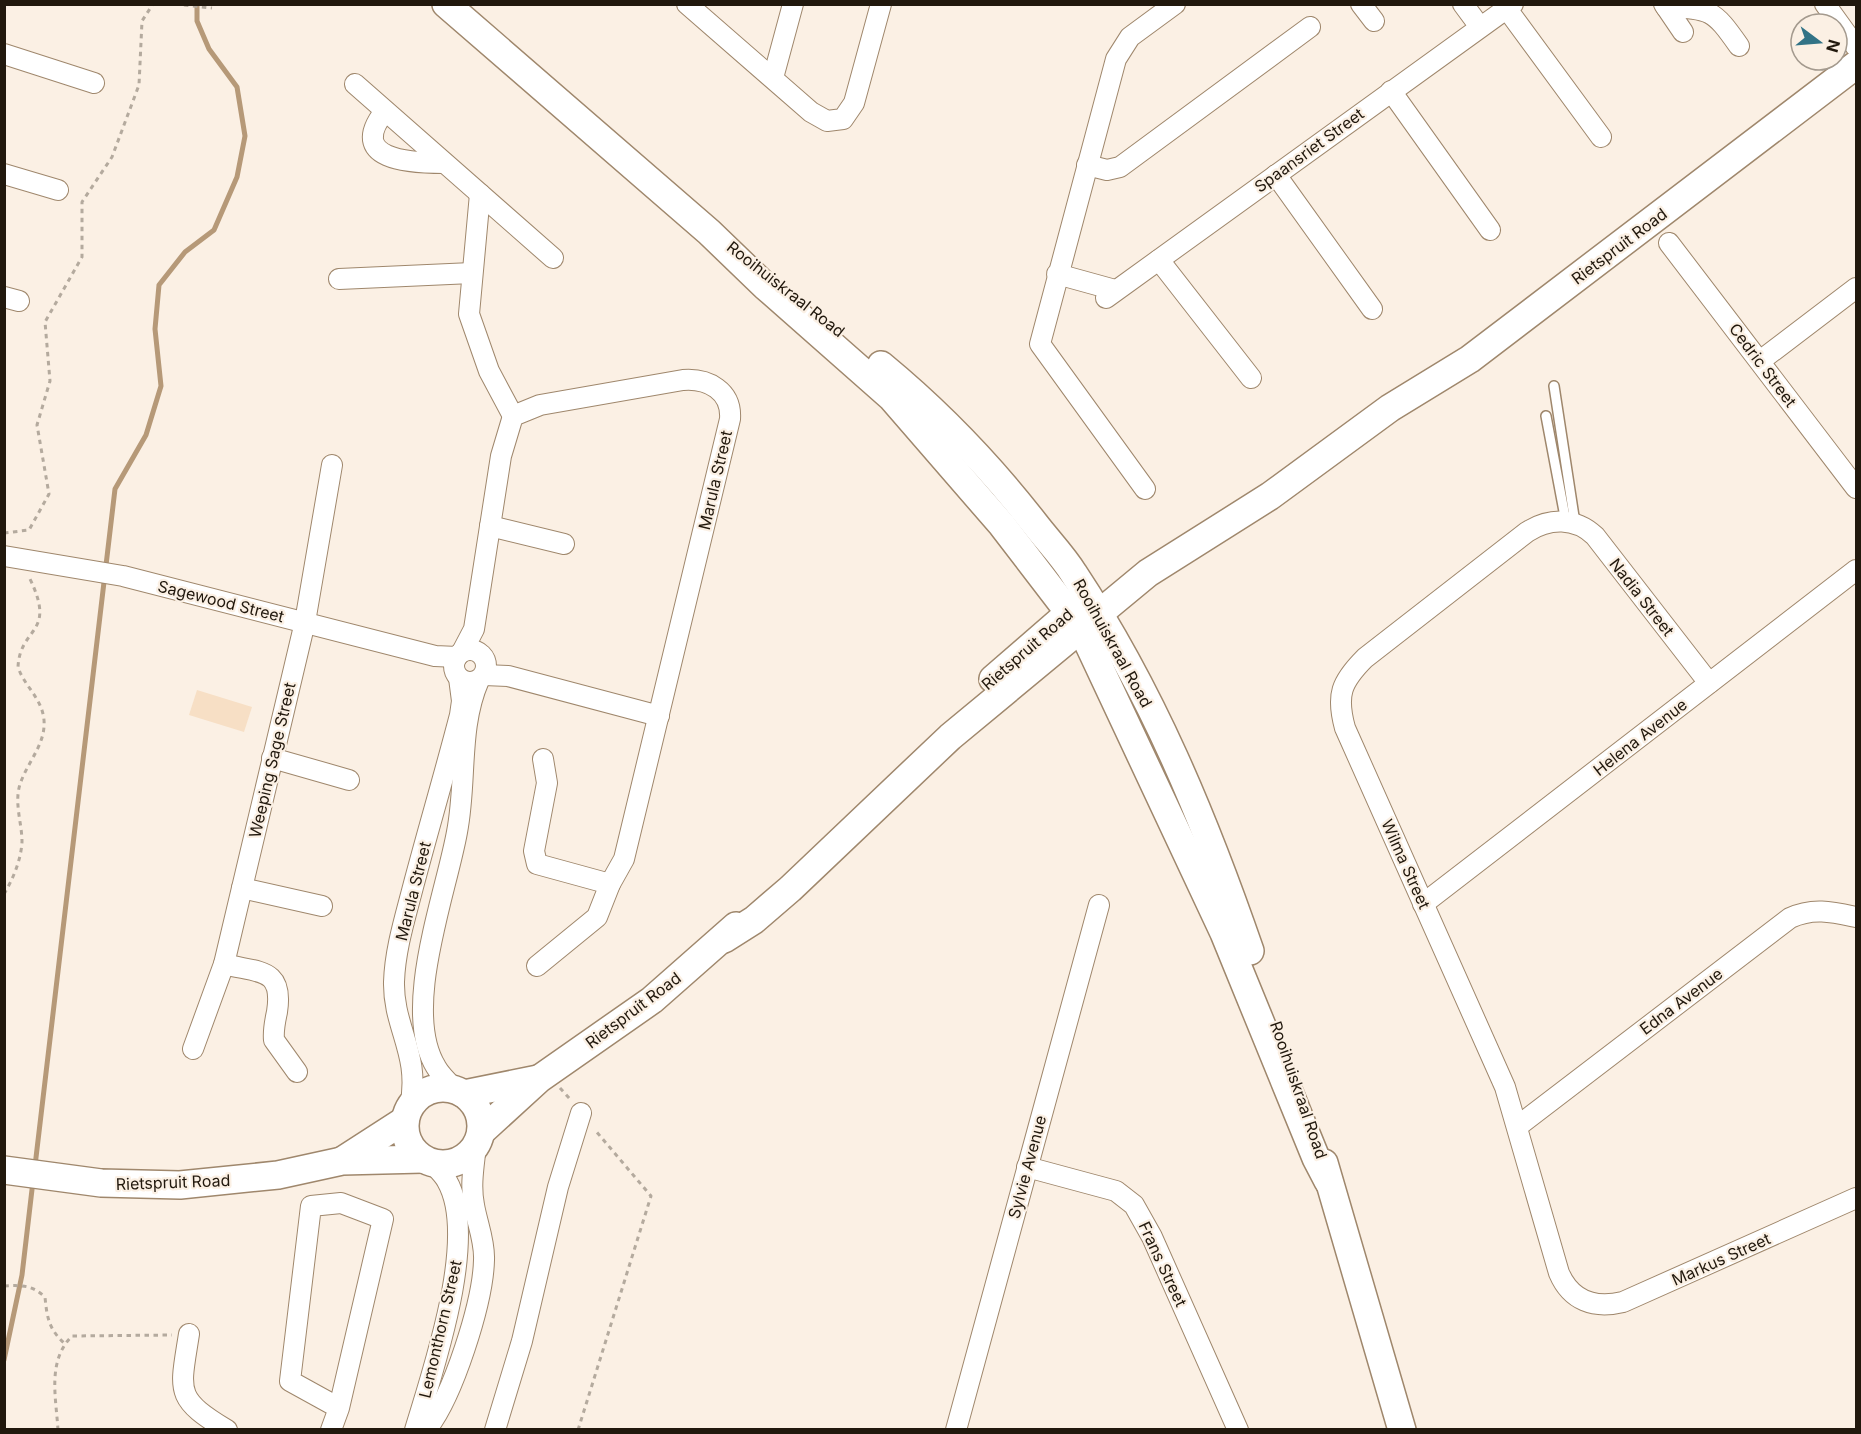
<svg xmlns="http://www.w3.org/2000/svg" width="1861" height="1434" viewBox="0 0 1861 1434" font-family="Inter,sans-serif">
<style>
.pitch{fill:#f7dfc5}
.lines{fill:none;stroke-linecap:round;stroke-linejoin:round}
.stream{stroke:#b69978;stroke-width:5}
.lane-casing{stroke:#9f876c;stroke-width:12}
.street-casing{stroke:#9f876c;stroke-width:22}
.secondary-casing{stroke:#9f876c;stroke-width:30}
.path{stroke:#b4aa9e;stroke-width:3;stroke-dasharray:4.5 4.5;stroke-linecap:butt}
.lane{stroke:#fff;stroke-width:9}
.street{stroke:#fff;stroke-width:20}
.secondary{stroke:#fff;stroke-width:27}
.labels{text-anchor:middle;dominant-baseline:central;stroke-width:4.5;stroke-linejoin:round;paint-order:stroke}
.street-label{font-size:16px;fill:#21180d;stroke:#fbf0e4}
</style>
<rect width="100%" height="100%" fill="#fbf0e4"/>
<polygon class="pitch" points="197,690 252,707 244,732 189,715"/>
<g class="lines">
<g class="stream">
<polyline points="35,1166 115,489 146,435 161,386 155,329 159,285 185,252 214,230 237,177 245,136 237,87 209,49 197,21 197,4"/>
<polyline points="4,1360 22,1275 33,1181"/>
</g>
<g class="lane-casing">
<g id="lane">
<polyline points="1554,386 1575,523"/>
<polyline points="1546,416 1566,522"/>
</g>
</g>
<g class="street-casing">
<g id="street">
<polyline points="687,4 811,112 827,121 843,119 854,103 881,4"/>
<polyline points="1361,4 1374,21"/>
<polyline points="1463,4 1480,27"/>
<polyline points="1664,4 1683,32"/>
<polyline points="1825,4 1856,47"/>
<path d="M 1666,7 C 1711,9 1713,9 1739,46"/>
<polyline points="1507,9 1601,137"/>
<polyline points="4,54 94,83"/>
<polyline points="773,78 793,4"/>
<polyline points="355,84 553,258"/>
<polyline points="1391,91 1490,230"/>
<path d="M 385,111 C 346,160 410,163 444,163"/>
<polyline points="1087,165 1107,170 1120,167 1310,27"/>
<polyline points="4,174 58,190"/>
<polyline points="1276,175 1372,309"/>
<polyline points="480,194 469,314 489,371 513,416"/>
<polyline points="1669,243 1856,488"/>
<polyline points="1159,260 1251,378"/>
<polyline points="1057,274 1115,290"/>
<polyline points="339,279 472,273"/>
<polyline points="4,297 19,301"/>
<polyline points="1106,298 1513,4"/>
<polyline points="1760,361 1856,288"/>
<polyline points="1145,489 1040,344 1116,59 1130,37 1175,4"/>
<polyline points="490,526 564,544"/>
<polyline points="4,556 123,576 435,656 457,657"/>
<circle cx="470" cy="666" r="16"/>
<path d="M 462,652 L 474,629 L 501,456 L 513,416 L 540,405 L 683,380 C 708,378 732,391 730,419 L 624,859 L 610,884 L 597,917 L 537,966"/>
<polyline points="484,675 508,676 659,716"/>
<path d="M 1709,683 L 1595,536 C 1575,517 1549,518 1527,532 L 1365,658 C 1341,682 1336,695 1345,728 L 1505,1087 L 1559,1273 C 1571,1301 1594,1309 1623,1302 L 1856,1198"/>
<polyline points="272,758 349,780"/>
<polyline points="543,759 547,783 534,851 537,864 610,884"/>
<polyline points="242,888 322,906"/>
<polyline points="1423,904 1856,570"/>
<path d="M 224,964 C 258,973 284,967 277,1012 C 275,1021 273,1030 274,1040 L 297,1072"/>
<polyline points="193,1049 224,964 305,622 332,465"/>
<path d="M 457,1091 C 449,1083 441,1076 436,1067 C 401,1010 446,894 457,832 C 467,781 458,728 479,680"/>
<path d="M 410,1107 C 421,1054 393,1028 394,982 C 395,950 405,918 413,887 C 428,830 445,773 460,715 L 462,701 L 459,678"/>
<path d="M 1518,1126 L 1790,918 C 1813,907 1833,912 1856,917"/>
<polyline points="1027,1167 1116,1191 1134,1205 1152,1237 1238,1430"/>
<path d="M 189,1334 C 180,1392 174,1398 227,1430"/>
<polyline points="331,1430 339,1408 383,1219 341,1203 311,1206 290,1381 339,1408"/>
<path d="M 415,1430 C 433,1370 479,1237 447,1181 C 444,1175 437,1169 433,1163"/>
<path d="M 426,1430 C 453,1397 483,1302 484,1260 C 485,1241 477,1223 474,1205 C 470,1185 474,1165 476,1145"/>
<polyline points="495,1430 522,1341 558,1187 581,1113"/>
<polyline points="956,1430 1099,905"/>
</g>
</g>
<g class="secondary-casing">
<g id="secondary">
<polyline points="446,4 709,232 765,286 891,397 1002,525 1081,628 1224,933 1316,1158 1328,1181"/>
<path d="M 881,365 C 938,412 990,466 1035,524 C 1048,541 1063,556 1074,574 C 1152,692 1204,818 1250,951"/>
<polyline points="993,679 1084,600"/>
<polyline points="724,939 754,920 790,889 950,737 1148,573 1270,496 1390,408 1470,359 1856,65"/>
<circle cx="443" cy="1126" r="38"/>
<polyline points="464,1094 538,1079"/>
<polyline points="481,1132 539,1079 652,1000 736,926"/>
<polyline points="343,1160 405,1120"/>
<polyline points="1324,1163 1402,1430"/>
<polyline points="4,1170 101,1183 180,1185 278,1175 342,1161 423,1159"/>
</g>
</g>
<g class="path">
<polyline points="175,4 212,8"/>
<polyline points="4,533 29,530 49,494 37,425 50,381 45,322 82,257 82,202 112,157 139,85 142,21 153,4"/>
<path d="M 4,894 C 13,879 21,860 22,842 C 22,824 15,806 19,788 C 25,764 46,746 44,720 C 42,698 24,686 18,667 C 20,626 57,635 30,579"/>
<polyline points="560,1088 570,1099"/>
<path d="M 4,1286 C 22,1285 32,1285 45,1297 C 47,1318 49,1329 64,1343"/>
<path d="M 58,1430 C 56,1397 47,1361 72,1336 L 172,1335"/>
<polyline points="578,1430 651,1196 595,1130"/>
</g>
<use href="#lane" class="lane"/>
<use href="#street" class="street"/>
<use href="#secondary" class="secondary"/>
</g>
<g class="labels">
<g class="street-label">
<text transform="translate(1309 150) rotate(-36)">Spaansriet Street</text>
<text transform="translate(1619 246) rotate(-37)">Rietspruit Road</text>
<text transform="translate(786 289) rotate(38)">Rooihuiskraal Road</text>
<text transform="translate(1763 365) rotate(53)">Cedric Street</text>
<text transform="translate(715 480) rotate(-77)">Marula Street</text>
<text transform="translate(1642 597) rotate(52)">Nadia Street</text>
<text transform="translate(221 601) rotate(14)">Sagewood Street</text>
<text transform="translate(1113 643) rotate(61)">Rooihuiskraal Road</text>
<text transform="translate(1027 649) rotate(-41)">Rietspruit Road</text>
<text transform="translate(1640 737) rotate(-38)">Helena Avenue</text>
<text transform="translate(272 760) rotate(-77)">Weeping Sage Street</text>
<text transform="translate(1406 864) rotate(66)">Wilma Street</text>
<text transform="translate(413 891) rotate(-76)">Marula Street</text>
<text transform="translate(1681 1001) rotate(-37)">Edna Avenue</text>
<text transform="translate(633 1010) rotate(-37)">Rietspruit Road</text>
<text transform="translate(1299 1090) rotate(71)">Rooihuiskraal Road</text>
<text transform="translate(1027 1167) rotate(-75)">Sylvie Avenue</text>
<text transform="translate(173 1182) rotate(-2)">Rietspruit Road</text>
<text transform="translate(1721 1259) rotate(-24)">Markus Street</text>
<text transform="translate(1163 1264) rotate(65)">Frans Street</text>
<text transform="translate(440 1329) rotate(-77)">Lemonthorn Street</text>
</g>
</g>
<rect width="1861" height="1434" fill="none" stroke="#21180d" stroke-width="12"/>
<g transform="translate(1819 42) rotate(106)"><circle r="28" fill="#fbf0e4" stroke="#a49a8e" stroke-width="1.5"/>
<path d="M0-4.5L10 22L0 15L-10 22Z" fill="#327386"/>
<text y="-9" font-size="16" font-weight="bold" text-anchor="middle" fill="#21180d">N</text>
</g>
</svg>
